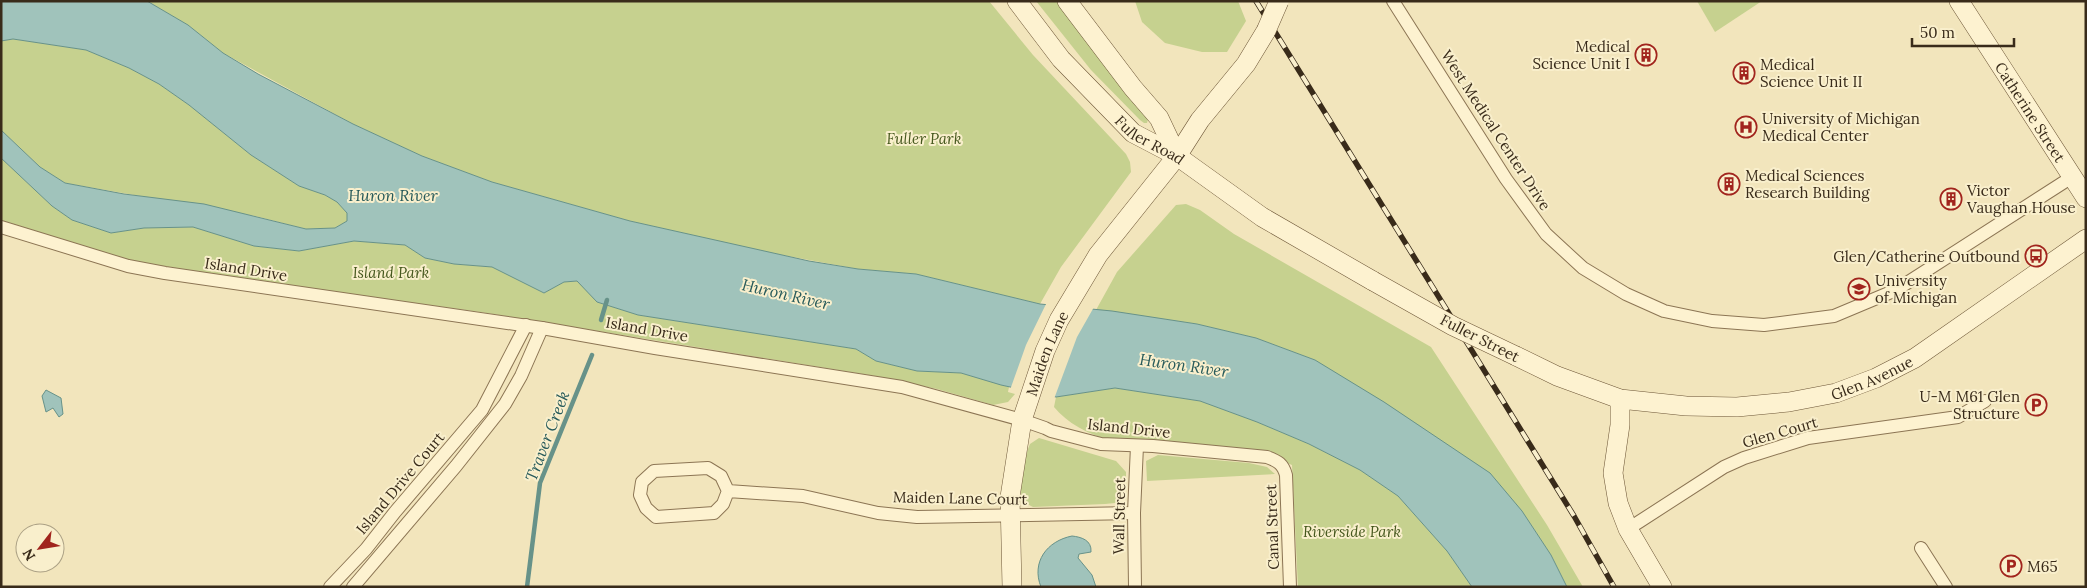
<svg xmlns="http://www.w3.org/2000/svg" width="2087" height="588" viewBox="0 0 2087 588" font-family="Lora,serif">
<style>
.green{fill:#c6d18f}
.water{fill:#a0c3bb;stroke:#679289}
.pier{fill:#f2e5bc}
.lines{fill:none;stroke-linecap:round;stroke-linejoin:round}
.stream{stroke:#679289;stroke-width:4.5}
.street-casing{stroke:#8c7554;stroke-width:14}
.secondary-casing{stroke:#6d5637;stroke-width:20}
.street{stroke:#fdf2d0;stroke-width:12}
.secondary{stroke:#fdf2d0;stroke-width:19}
.rail-casing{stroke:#392b1a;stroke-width:5.5}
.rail{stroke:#f9efcc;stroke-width:4;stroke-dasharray:11;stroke-linecap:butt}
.secondary-bridge-casing{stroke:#6d5637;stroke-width:20;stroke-linecap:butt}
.secondary-bridge{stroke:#fdf2d0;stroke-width:19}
.labels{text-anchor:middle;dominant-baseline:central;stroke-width:4;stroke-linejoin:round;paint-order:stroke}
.poi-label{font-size:15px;fill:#392b1a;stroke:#f9efcc;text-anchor:start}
.street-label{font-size:15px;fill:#392b1a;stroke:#f9efcc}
.park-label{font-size:15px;font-style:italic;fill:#46581e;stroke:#f9efcc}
.water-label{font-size:16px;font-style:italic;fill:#285b5b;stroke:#f9efcc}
</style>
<rect width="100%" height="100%" fill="#f2e5bc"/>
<g class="green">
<polygon points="147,1 989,1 1033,55 1126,154 1130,162 1131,172 1061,267 1040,304 916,274 858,269 760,251 630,221 492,182 422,156 353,124 223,53 188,25"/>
<polygon points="1036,1 1058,1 1148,119 1147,123 1144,123 1140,120 1091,70"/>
<polygon points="1135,1 1238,1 1246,21 1227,52 1202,52 1165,43 1142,22"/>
<polygon points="1697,1 1762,1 1715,32"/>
<polygon points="13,39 86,50 129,68 159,84 189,105 251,155 299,186 325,195 337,202 347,213 347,221 335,228 306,229 255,216 65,183 40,167 1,130 1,41"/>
<polygon points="1,158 52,206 72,220 111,233 144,228 193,227 254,246 299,251 354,241 405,245 425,258 454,264 492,267 544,293 564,282 578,281 597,302 638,315 856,349 876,361 917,371 961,373 1009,387 1008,392 1015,394 1008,402 993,405 937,389 875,376 480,312 284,285 228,280 128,260 1,220"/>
<polygon points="1186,204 1200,210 1234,234 1431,347 1547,525 1583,587 1567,587 1551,555 1522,511 1315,360 1256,338 1197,324 1096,310 1117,272 1176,205"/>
<path d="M 1115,388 L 1200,401 L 1257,422 L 1309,444 L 1360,470 L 1398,496 L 1447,551 L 1472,587 L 1298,587 L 1292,465 L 1283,461 L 1109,440 C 1088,434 1067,423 1054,407 L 1056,397 Z"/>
<path d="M 1039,438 L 1116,461 L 1126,472 L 1126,486 L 1123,499 L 1115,503 L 1105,504 L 1033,507 C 1029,505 1025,503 1023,500 C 1017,489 1025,455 1030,444 Z"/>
<polygon points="1158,455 1249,463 1267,467 1275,474 1147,481 1146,461"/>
</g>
<g class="water">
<polygon points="1,1 147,1 188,25 223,53 258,74 353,124 422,156 492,182 630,221 809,261 858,269 916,274 1040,304 1112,311 1197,324 1256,338 1315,360 1384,402 1490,473 1522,511 1551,555 1567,587 1472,587 1447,551 1398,496 1360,470 1309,444 1257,422 1200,401 1115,388 1056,397 1001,385 961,373 917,371 876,361 856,349 638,315 597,302 577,281 564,282 544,293 492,267 454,264 425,258 405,245 354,241 299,251 254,246 193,227 144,228 111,233 72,220 52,206 1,158 1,130 40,167 65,183 124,194 204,204 306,229 335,228 347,221 347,213 337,202 325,195 299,186 251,155 189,105 159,84 129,68 86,50 13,39 1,41"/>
<polygon points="46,390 61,398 63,414 59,417 53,408 46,412 42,396"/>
<path d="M 1072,536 C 1081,537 1092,540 1091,552 L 1079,554 L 1078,558 L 1092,575 L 1096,587 L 1041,587 C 1031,562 1047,541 1072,536 Z"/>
</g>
<polygon class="pier" points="1047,302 1094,307 1077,337 1054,399 1010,390 1026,345"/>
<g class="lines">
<g class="stream">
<polyline points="601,320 607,300"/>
<polyline points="527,587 540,483 592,355"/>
</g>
<g class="street-casing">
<g id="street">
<polyline points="1393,1 1506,179 1546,234 1583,268 1626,294 1664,311 1712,321 1764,325 1834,316 1896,290 2072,177"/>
<path d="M 1,227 L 128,266 L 165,273 L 542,328 L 655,348 L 902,387 L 1022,420 L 1045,428 L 1051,431 L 1101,444 L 1153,446 L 1267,457 C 1278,461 1283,464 1286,475 L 1290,587"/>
<polyline points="728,491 723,504 714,513 656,517 646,508 640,495 642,482 654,471 708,468 721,476 728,491 803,496 878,513 917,517 1134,513"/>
<polyline points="1628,529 1724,467 1744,458 1808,438 1958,417 1985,401"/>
<polyline points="1921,548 1946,587"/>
<polyline points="330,587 366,549 395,512 482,410 526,325"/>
<polyline points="353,587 456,466 505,404 521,376 542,328"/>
<polyline points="1135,587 1134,513 1137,446"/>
</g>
</g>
<g class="secondary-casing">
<g id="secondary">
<path id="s1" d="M 1017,1 L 1061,59 L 1133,133 L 1177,156 L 1262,217 L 1373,281"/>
<polyline points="1067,1 1133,88 1159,118 1177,156"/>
<path id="s2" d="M 1959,1 L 2086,198"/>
<path id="s3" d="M 1516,356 L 1557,376 L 1620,399 L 1686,406 L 1737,407 L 1789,402 L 1836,393 L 1876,378 L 1915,358 L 2086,239"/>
<polyline points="1620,399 1620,425 1613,473 1618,503 1628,529 1662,587"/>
<path id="s4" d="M 1012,587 L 1010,497 L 1022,420 L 1045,351 L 1059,320 L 1098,255 L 1177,156 L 1200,120 L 1246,64 L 1266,31"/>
</g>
</g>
<use href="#street" class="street"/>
<use href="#secondary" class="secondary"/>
<g class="rail-casing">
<polyline id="rail" points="1256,1 1574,516 1614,587"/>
</g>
<use href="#rail" class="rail"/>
<g class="secondary-bridge-casing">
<g id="secondary-bridge">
<polyline points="1266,31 1279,1"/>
<polyline points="1373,281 1453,326 1516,356"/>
</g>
</g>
<use href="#secondary-bridge" class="secondary-bridge"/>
</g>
<defs>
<g id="building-ring" transform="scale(1.125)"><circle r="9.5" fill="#f9efcc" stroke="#a1241d" stroke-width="1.5"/><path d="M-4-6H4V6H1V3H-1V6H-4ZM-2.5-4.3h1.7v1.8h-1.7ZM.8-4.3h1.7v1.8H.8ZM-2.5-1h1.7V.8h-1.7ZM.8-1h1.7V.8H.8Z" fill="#a1241d"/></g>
<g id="hospital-ring" transform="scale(1.125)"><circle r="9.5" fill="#f9efcc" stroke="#a1241d" stroke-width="1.5"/><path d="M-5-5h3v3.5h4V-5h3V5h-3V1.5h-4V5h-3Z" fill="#a1241d"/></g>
<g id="bus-ring" transform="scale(1.125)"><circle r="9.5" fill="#f9efcc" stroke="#a1241d" stroke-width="1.5"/><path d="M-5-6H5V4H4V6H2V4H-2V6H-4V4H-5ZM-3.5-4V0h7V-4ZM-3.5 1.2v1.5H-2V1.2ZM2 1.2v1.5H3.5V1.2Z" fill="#a1241d"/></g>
<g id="university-ring" transform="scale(1.125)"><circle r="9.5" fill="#f9efcc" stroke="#a1241d" stroke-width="1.5"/><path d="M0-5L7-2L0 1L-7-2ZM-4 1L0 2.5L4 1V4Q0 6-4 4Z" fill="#a1241d"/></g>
<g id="parking-ring" transform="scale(1.125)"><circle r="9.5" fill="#f9efcc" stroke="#a1241d" stroke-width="1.5"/><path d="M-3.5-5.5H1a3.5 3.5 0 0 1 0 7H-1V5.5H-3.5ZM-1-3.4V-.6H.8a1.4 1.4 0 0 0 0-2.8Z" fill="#a1241d"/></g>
</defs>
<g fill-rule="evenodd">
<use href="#building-ring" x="1646" y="55"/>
<use href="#building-ring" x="1744" y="73"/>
<use href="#hospital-ring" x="1746" y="127"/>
<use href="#building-ring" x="1729" y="184"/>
<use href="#building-ring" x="1951" y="199"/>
<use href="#bus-ring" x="2036" y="256"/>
<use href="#university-ring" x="1859" y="289"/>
<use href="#parking-ring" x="2036" y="405"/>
<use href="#parking-ring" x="2011" y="566"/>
</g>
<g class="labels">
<g class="poi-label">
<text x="1630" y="46" text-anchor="end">Medical<tspan x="1630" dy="17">Science Unit I</tspan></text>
<text x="1760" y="64">Medical<tspan x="1760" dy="17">Science Unit II</tspan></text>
<text x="1762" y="118">University of Michigan<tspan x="1762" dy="17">Medical Center</tspan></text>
<text x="1745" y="175">Medical Sciences<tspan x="1745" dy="17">Research Building</tspan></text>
<text x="1967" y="190">Victor<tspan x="1967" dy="17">Vaughan House</tspan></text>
<text x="2020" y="256" text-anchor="end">Glen/Catherine Outbound</text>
<text x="1875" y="280">University<tspan x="1875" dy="17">of Michigan</tspan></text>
<text x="2020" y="396" text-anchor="end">U-M M61 Glen<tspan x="2020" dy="17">Structure</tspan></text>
<text x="2027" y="566">M65</text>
</g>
<g class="street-label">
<text stroke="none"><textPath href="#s2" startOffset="132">Catherine Street</textPath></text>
<text stroke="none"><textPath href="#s1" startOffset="194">Fuller Road</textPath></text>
<text transform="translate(1496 130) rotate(57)">West Medical Center Drive</text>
<text transform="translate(246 269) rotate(9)">Island Drive</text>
<text transform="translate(647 329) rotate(10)">Island Drive</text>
<text transform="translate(1480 338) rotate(27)">Fuller Street</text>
<text stroke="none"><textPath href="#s4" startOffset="239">Maiden Lane</textPath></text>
<text stroke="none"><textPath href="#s3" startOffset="369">Glen Avenue</textPath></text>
<text transform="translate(1129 428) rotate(6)">Island Drive</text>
<text transform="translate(1780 432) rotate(-16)">Glen Court</text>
<text transform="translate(400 483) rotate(-50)">Island Drive Court</text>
<text transform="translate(960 498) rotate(1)">Maiden Lane Court</text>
<text transform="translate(1119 516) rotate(-89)">Wall Street</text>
<text transform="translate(1272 527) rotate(-92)">Canal Street</text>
</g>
<g class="park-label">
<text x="924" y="138">Fuller Park</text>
<text x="391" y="272">Island Park</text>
<text x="1352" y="531">Riverside Park</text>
</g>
<g class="water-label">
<text x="393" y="195">Huron River</text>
<text transform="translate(786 294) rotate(13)">Huron River</text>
<text transform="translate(1184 365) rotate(8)">Huron River</text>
<text transform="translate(547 436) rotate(-69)">Traver Creek</text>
</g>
</g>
<rect width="2087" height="588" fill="none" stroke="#392b1a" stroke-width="5"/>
<g transform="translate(40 548) rotate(239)"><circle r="24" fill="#f9efcc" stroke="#aca185"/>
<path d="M0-4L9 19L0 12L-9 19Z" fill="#a1241d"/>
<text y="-8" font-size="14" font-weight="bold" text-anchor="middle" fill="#392b1a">N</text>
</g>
<path d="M1912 38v8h102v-8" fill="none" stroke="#392b1a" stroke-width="2.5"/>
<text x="1920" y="38" font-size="15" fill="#392b1a" stroke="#f9efcc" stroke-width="4" paint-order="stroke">50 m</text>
</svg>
